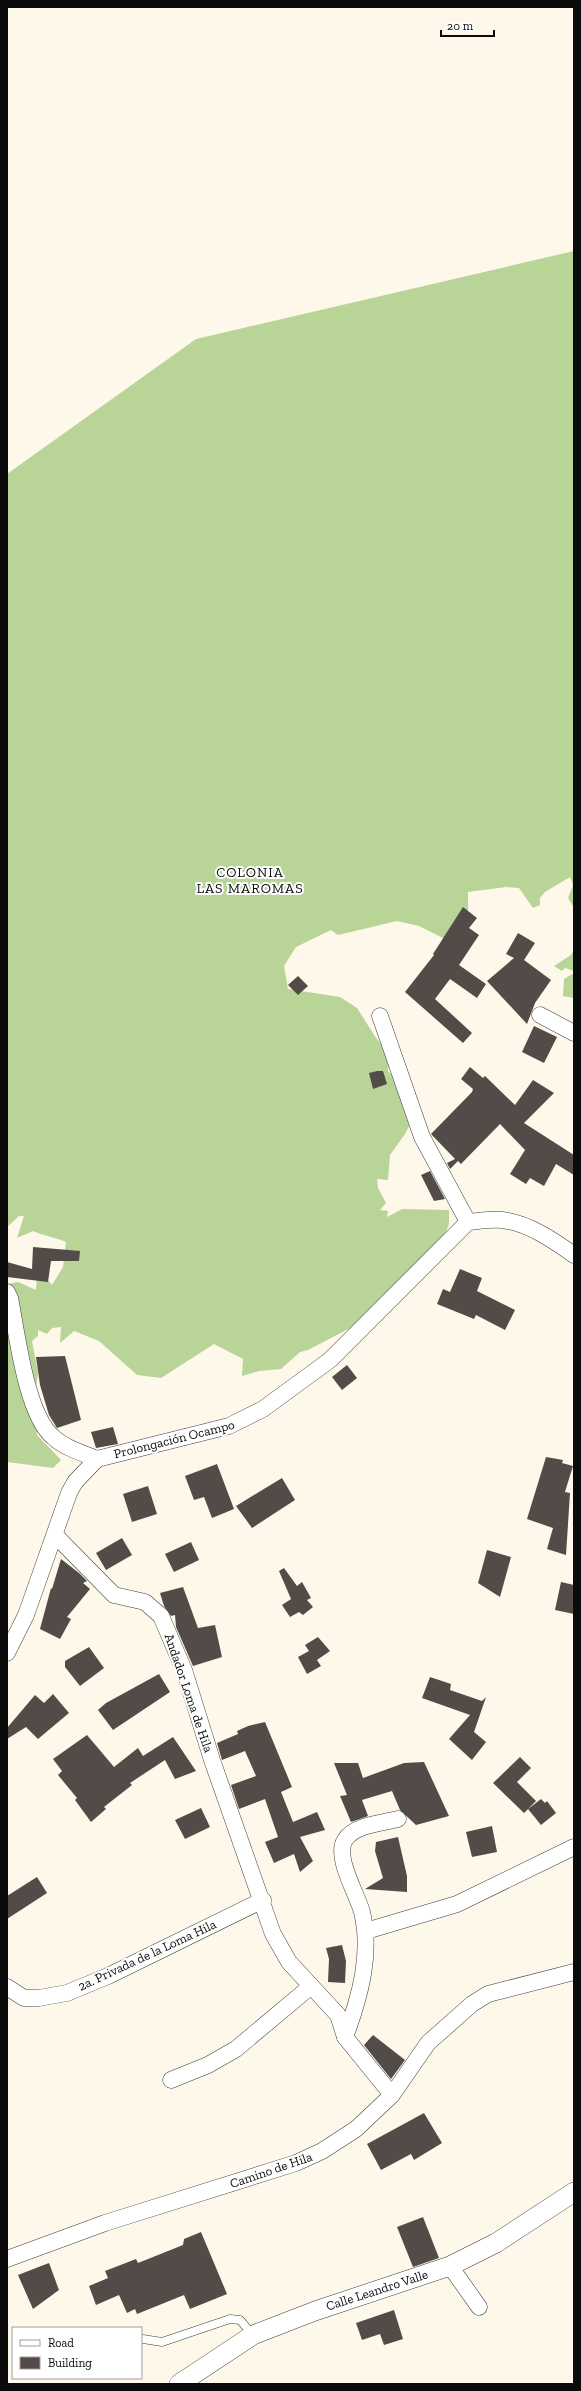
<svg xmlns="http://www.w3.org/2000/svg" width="581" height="2391" viewBox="0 0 581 2391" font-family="'Zilla Slab',serif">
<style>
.forest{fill:#b9d497}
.building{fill:#534b48}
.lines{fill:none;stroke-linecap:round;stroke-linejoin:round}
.service-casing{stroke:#3e3e3e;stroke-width:9}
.minor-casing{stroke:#3e3e3e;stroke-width:17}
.tertiary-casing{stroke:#3e3e3e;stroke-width:20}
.service{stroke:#fff;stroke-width:8}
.minor{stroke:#fff;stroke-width:16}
.tertiary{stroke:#fff;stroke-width:19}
.labels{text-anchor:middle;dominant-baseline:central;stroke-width:4;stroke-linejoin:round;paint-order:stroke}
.street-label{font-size:13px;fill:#0b0b0b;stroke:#fff}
.neighbourhood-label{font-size:14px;letter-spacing:1px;fill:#0b0b0b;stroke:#fff}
</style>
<rect width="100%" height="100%" fill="#fef8ea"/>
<g class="forest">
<path d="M 574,251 L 574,908 L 568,898 L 573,885 L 570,877 L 545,892 L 540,898 L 540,905 L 533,908 L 519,888 L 506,887 L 468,892 L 468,917 L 445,939 L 419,926 L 397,921 L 338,935 L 331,930 L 296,947 L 284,966 L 288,989 L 340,997 L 357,1008 L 376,1038 L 390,1054 L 388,1071 L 419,1107 L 405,1134 L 390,1155 L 388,1180 L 377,1179 L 378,1188 L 386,1203 L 380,1210 L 388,1211 L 387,1217 L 402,1209 L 449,1210 L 449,1224 L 442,1242 L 354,1326 L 308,1350 L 300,1352 L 281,1369 L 259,1371 L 242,1376 L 243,1359 L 214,1344 L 161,1378 L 137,1375 L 99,1341 L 74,1331 L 60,1343 L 61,1327 L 52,1328 L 47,1334 L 38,1330 L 38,1336 L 32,1341 L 38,1373 L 34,1403 L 39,1423 L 37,1435 L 61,1460 L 53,1468 L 7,1462 L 7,1284 L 18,1282 L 36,1290 L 37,1274 L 43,1274 L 52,1285 L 63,1267 L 66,1242 C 55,1237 44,1236 33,1231 L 17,1238 L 24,1216 L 19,1216 L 7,1227 L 7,474 L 196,339 Z"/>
<polygon points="574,950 574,971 565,968 562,971 554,966 571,955"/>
<polygon points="574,973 574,998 563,996 564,979"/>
</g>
<g class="building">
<polygon points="463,907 477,918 469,928 479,935 459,965 486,984 477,998 450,979 435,999 472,1033 463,1043 405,992 434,955 433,954"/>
<polygon points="518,933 535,943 524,960 551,980 535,1003 527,1024 487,981 514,958 506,954"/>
<polygon points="298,976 308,986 298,995 288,985"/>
<polygon points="534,1026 557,1037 544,1063 522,1052"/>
<polygon points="470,1067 483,1078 485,1076 515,1105 533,1080 554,1093 524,1123 574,1155 574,1175 556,1164 544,1186 530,1178 526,1184 510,1174 525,1150 500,1124 461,1164 458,1161 450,1169 447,1163 455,1159 431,1134 472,1092 473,1089 461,1079"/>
<polygon points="377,1071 383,1071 387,1084 373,1089 369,1073"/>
<polygon points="430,1171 445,1199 434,1201 421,1175"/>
<polygon points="33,1247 80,1251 79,1261 51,1261 48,1282 7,1277 7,1262 32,1269"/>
<polygon points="460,1269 482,1278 477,1291 515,1310 505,1330 476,1315 474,1319 437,1304 443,1289 450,1292"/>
<polygon points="65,1356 81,1420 57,1428 49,1415 40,1385 36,1357"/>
<polygon points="347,1365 357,1378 342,1390 332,1377"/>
<polygon points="113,1427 118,1444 96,1448 91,1432"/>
<polygon points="546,1457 563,1460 562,1463 573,1466 564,1495 565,1492 570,1493 566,1555 547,1549 553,1528 527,1519"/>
<polygon points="217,1464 234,1509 212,1518 204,1497 194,1500 185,1476"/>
<polygon points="282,1478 295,1500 252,1528 236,1506"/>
<polygon points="148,1486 157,1514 132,1522 123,1494"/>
<polygon points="122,1538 132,1555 106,1570 96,1553"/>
<polygon points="191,1542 199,1560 174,1572 165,1554"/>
<polygon points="487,1550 511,1557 500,1597 478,1583"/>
<polygon points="61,1559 79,1573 87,1581 83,1583 90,1589 67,1617 71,1619 60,1639 40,1629 51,1588 52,1589"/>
<polygon points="284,1568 297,1586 302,1582 311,1598 307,1600 313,1607 303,1615 299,1612 290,1617 282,1605 291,1599 279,1571"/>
<polygon points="561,1582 574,1585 574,1614 555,1610"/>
<polygon points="183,1587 198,1628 215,1625 222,1657 193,1666 176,1627 175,1615 171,1616 164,1606 160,1593"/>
<polygon points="318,1637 330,1651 317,1660 321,1666 307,1674 298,1657 309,1651 305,1645"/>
<polygon points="89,1647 104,1668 80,1686 65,1667 65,1661"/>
<polygon points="159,1674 170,1692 113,1730 98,1710 106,1703"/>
<polygon points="430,1677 451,1684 450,1690 482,1701 486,1697 474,1732 486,1742 472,1760 449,1739 470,1715 422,1698"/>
<polygon points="53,1694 69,1713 38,1739 26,1727 7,1739 7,1728 35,1695 44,1703"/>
<polygon points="265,1722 292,1787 281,1792 293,1822 317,1812 325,1830 300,1837 313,1861 300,1872 294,1854 274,1863 265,1842 278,1837 265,1799 239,1809 231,1785 256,1776 245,1751 222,1760 217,1743 238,1734 237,1731 248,1726"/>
<polygon points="87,1735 114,1767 138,1748 143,1756 173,1737 196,1771 175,1779 165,1760 130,1783 132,1785 104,1807 106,1809 91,1822 75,1800 77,1798 58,1775 62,1771 53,1759"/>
<polygon points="520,1757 531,1768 517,1782 536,1801 524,1813 493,1783"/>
<polygon points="424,1762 449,1816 416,1825 400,1810 392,1791 362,1800 368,1816 351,1822 340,1796 347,1795 334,1763 358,1763 363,1778 404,1763"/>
<polygon points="541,1799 545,1803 547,1801 556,1813 541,1825 528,1809"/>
<polygon points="201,1808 210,1827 185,1839 175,1820"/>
<polygon points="492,1826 497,1852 472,1857 466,1832"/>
<polygon points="398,1837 407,1876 407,1892 365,1889 383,1878 375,1851 376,1842"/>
<polygon points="37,1877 47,1893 7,1919 7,1896"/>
<polygon points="342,1945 346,1961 345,1983 328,1982 329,1959 326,1948"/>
<polygon points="373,2035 405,2060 391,2079 364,2045"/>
<polygon points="424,2113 442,2143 414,2160 411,2154 381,2170 367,2144"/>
<polygon points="423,2217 439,2258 413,2267 397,2227"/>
<polygon points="201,2232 227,2294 190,2309 184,2295 137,2314 135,2309 127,2313 119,2295 96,2305 89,2286 108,2278 105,2271 136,2259 138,2263 183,2245 184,2239"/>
<polygon points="49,2263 59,2290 33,2309 18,2275"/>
<polygon points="394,2310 403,2339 384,2345 380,2334 362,2340 356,2323"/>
</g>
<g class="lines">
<g class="service-casing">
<polyline id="service" points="143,2339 162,2342 230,2319 240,2320 253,2335"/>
</g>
<g class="minor-casing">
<g id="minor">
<polyline points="540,1015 574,1033"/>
<polyline points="380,1016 422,1137 468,1222"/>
<path d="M 7,1292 L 10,1298 C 17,1333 26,1414 53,1437 C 65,1448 82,1453 97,1459"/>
<polyline points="55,1535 114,1595 145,1602 161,1616 184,1670 212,1760 273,1934 289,1962 338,2015 345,2037 392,2095"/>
<path d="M 7,1653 L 26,1615 L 69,1493 L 75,1482 L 97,1459 L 229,1426 L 263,1409 L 330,1360 L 468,1222 C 479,1221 491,1219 502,1220 C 528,1223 553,1240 574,1255"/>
<polyline points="366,1931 457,1904 574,1847"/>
<polyline points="7,1987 24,1998 39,1998 67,1993 108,1976 263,1900"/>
<path d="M 345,2037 C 360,1997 372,1954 362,1912 C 357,1894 334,1856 345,1840 C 354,1825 382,1823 398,1819"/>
<polyline points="171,2080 208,2065 236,2049 310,1987"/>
<polyline points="7,2259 105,2223 296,2163 322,2151 356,2129 392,2095 428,2043 472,2004 488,1994 574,1972"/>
<polyline points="450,2266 479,2307"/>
</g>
</g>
<g class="tertiary-casing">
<polyline id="tertiary" points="179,2384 253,2335 315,2311 450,2266 496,2243 574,2192"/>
</g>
<use href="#service" class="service"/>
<use href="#minor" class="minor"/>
<use href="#tertiary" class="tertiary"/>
</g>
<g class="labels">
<g class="street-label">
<text transform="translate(174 1439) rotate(-14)">Prolongación Ocampo</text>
<text transform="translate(189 1693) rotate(71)">Andador Loma de Hila</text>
<text transform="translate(147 1955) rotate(-25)">2a. Privada de la Loma Hila</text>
<text transform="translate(271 2170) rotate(-19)">Camino de Hila</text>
<text transform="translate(377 2290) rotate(-18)">Calle Leandro Valle</text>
</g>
<g class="neighbourhood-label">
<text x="250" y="872">COLONIA<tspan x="250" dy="16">LAS MAROMAS</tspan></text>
</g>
</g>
<rect width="581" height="2391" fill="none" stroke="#0b0b0b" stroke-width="16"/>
<rect x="12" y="2327" width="130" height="52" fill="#ffffff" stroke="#9d9d9d"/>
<rect x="20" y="2340" width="20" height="6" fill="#ffffff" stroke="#9d9d9d"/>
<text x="48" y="2347" font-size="12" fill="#0b0b0b">Road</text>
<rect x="20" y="2357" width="20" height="12" fill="#534b48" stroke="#9d9d9d"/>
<text x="48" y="2367" font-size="12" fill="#0b0b0b">Building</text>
<path d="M441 30v6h53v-6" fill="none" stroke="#0b0b0b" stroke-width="2"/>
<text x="447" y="30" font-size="12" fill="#0b0b0b" stroke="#ffffff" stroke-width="3" paint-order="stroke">20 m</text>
</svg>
